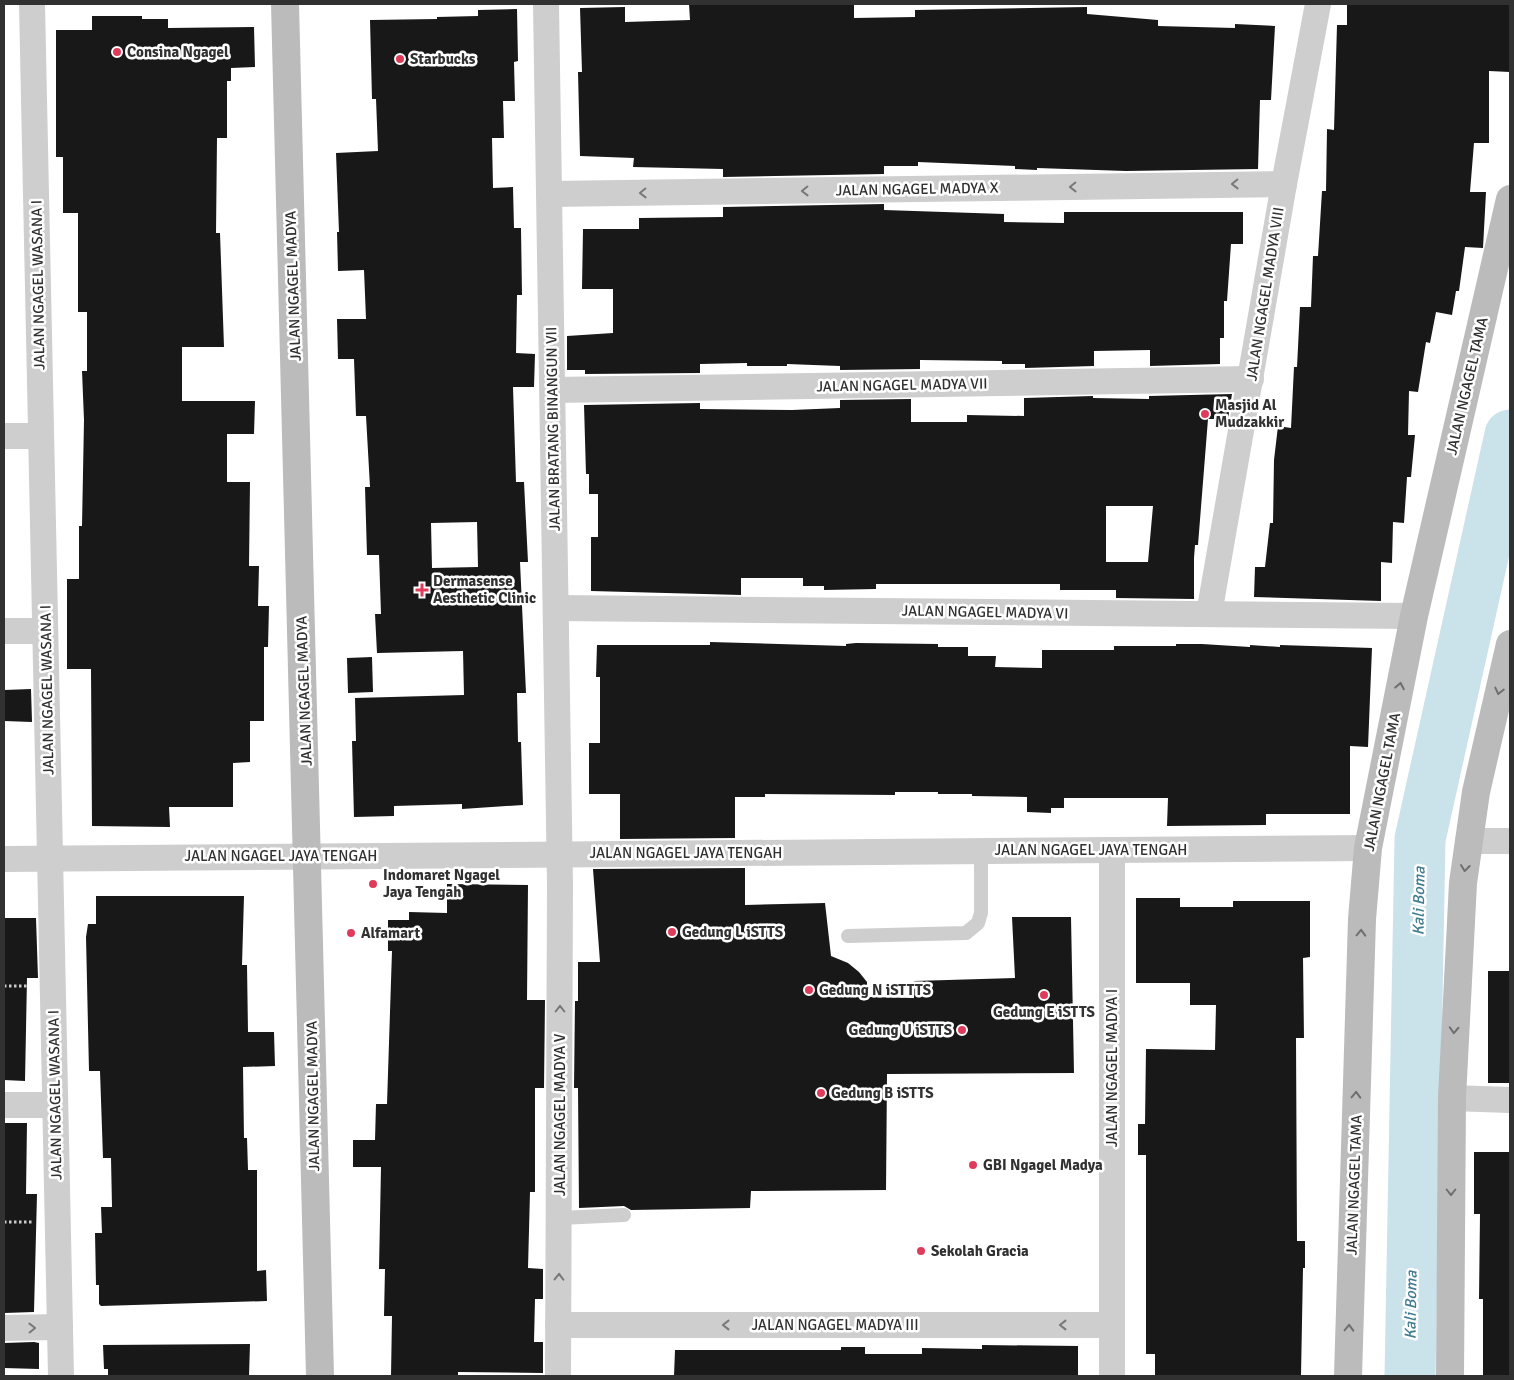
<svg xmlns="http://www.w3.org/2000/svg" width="1514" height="1380" viewBox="0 0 1514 1380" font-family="Signika,sans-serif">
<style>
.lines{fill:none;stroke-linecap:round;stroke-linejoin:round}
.river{stroke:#cae2ea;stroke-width:51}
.building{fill:#181818;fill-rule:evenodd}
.path{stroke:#cbcbcb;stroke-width:3;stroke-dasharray:2.5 2.5;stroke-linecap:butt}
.lane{stroke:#cecece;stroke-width:14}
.street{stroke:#cecece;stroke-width:26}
.secondary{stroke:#bbb;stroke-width:28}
.oneway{stroke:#787878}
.oneway2{stroke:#6f6f6f}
.poi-dot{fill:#df3c5c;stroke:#fff;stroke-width:2}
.labels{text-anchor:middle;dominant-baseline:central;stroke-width:5;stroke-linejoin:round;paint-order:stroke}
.poi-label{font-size:15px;font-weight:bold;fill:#313131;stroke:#fff;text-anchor:start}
.street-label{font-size:15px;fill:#313131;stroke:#fff}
.water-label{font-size:16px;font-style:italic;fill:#417c91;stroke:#fff}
</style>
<rect width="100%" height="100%" fill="#fff"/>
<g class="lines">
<polyline class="river" points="1410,1376 1420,839 1510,435"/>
</g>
<g class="building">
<polygon points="689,4 854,4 854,18 915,17 915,10 1087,7 1087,14 1158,20 1158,26 1235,28 1235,24 1275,26 1271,100 1260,100 1258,169 1126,171 1037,168 1037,170 1015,169 1015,166 918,162 918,166 884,166 884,174 723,177 723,169 633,167 634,158 580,156 578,72 582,72 580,8 625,7 625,22 690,20"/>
<polygon points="1347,4 1510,4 1510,72 1489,71 1489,143 1474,143 1470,192 1486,192 1483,248 1465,247 1459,291 1456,291 1452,315 1436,312 1430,343 1426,342 1418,392 1409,391 1408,435 1415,435 1411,477 1407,477 1404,523 1393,522 1392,563 1381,562 1381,601 1254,597 1255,567 1265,567 1270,523 1273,523 1274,460 1278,426 1291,428 1294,367 1297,367 1300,307 1311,307 1313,256 1318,256 1322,191 1326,191 1327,129 1334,130 1337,25 1347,25"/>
<path d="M 517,9 L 518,61 L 514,62 L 515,101 L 503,101 L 504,138 L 492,138 L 493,188 L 513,187 L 514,228 L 521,228 L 522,295 L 517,295 L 516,353 L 535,354 L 534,387 L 513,387 L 516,482 L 524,482 L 528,562 L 520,562 L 526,693 L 517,693 L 518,742 L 521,742 L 523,805 L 462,809 L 462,804 L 394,806 L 394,816 L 354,817 L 352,741 L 356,741 L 355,698 L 464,695 L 463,651 L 377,653 L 375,614 L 381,614 L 379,555 L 367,555 L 365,487 L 370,487 L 366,416 L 356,416 L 354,359 L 338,359 L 337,319 L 366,319 L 364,270 L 338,271 L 337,232 L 339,232 L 336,153 L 378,151 L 376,99 L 372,99 L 370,20 L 437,19 L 437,17 L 478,16 L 478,10 ZM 477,522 L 478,567 L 432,568 L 431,523 Z"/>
<polygon points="92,16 142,16 142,19 168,19 168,28 254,27 255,67 231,68 231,81 227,81 227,138 217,138 216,233 220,233 224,347 182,347 182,401 255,401 254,434 227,434 227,482 250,482 249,566 259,566 258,606 269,606 268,647 264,647 264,721 250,721 250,762 233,763 233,807 169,807 170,827 92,826 91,669 67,669 67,579 79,579 79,526 82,526 84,420 82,371 87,371 87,312 78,312 78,213 63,213 63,157 56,157 56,30 92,30"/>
<polygon points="884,204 884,210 1004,214 1004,222 1064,223 1064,212 1243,212 1243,244 1231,244 1227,301 1224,301 1224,338 1220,338 1220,364 1150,366 1150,350 1094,351 1094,366 1025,368 1025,364 1002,364 1002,361 920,360 920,369 840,370 840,366 787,364 787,366 747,366 747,363 700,364 700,373 585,374 585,370 567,370 567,336 613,333 613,289 582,289 583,229 639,229 639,218 723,217 723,207"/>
<path d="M 1232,394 L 1228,419 L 1208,419 L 1198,545 L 1195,545 L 1194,558 L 1194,599 L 1116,598 L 1116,590 L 1060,590 L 1060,584 L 876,584 L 876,589 L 824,590 L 824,586 L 803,586 L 803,578 L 741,578 L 741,595 L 591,591 L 591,537 L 598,537 L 598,494 L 589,494 L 589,474 L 586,474 L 584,405 L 700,403 L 700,409 L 792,410 L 840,408 L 840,400 L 911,399 L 911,422 L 967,422 L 967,415 L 1024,416 L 1024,398 L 1093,396 L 1093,398 L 1149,399 L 1149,396 ZM 1106,506 L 1153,506 L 1148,562 L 1106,562 Z"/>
<polygon points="710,642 846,646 846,644 856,643 938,644 938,647 968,647 968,656 996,656 995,667 1042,668 1042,650 1114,650 1114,646 1176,646 1176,644 1202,644 1250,647 1250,645 1280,647 1280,645 1372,648 1368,747 1350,746 1350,814 1266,814 1266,825 1167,826 1168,798 1064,798 1064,808 1051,808 1051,813 1027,812 1027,797 972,796 972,794 938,794 938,792 895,792 895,795 765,794 765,797 735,797 735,838 620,839 620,794 589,794 589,743 600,743 600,677 596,677 597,645 710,645"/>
<polygon points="372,657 373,692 348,693 347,658"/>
<polygon points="31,689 32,722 4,721 4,690"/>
<polygon points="745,868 745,905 825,903 831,956 848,963 859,972 867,982 867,997 914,998 914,981 1015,978 1012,917 1071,917 1074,1073 887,1074 886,1190 751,1191 750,1208 631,1210 624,1206 579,1208 578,1088 574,1088 575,1001 578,1001 578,962 600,962 593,869"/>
<polygon points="447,884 528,885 527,1000 545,1000 544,1088 535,1088 535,1192 530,1192 528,1268 543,1269 543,1299 535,1299 534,1342 543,1342 543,1373 458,1372 458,1376 391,1376 392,1316 384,1316 385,1269 379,1269 381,1167 353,1167 353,1140 375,1140 376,1104 387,1104 392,951 388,951 388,920 409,920 409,912 447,913"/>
<polygon points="96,896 244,896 242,965 247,965 248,1032 274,1032 275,1066 243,1067 244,1138 247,1138 248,1170 257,1170 257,1271 266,1270 267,1301 101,1306 99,1304 99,1285 96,1285 95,1233 102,1233 101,1207 112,1207 111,1158 103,1158 100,1071 89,1071 86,937 88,924 96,924"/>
<polygon points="1136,898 1180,898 1180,907 1233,907 1233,901 1310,901 1310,957 1303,958 1304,1038 1296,1038 1297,1241 1305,1241 1305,1268 1303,1268 1301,1376 1155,1376 1155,1354 1146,1354 1146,1155 1138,1155 1138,1124 1145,1124 1146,1049 1215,1050 1216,1005 1190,1005 1190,983 1136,983"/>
<polygon points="4,918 36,918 38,978 27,978 25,1081 4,1080"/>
<rect x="1488" y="971" width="22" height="112"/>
<polygon points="4,1123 27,1123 26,1194 37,1194 34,1312 4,1313"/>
<polygon points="1474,1152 1510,1152 1510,1376 1483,1376 1483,1299 1479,1299 1480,1214 1474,1214"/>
<polygon points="34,1342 39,1343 39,1369 4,1368 4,1343"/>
<polygon points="250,1344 249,1376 108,1376 108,1369 104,1369 103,1345"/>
<polygon points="982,1345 1078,1346 1078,1376 674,1376 675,1350 841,1350 841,1347 865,1347 865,1354 922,1354 922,1348 982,1349"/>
</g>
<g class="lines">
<g class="path">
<polyline points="4,986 27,986"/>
<polyline points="4,1222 32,1222"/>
</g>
<g class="lane">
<polyline points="848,936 966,933 978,923 981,913 981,851"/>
<polyline points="560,1218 624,1215"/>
</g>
<g class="street">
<polyline points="32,4 61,1376"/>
<polyline points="546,4 560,885 558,1376"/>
<polyline points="550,194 1284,184"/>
<polyline points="553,390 1251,379"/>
<polyline points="4,436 41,436"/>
<polyline points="556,608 1414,616"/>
<polyline points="1209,614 1284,184 1318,4"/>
<polyline points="4,631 45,631"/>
<polyline points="1468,841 1510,841"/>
<polyline points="4,859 1368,848"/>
<polyline points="1452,1098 1510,1100"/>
<polyline points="4,1105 55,1105"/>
<polyline points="558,1325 1112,1325"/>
<polyline points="4,1328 60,1327"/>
<polyline points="1112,1376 1112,850"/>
</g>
<g class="secondary">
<polyline points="285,4 320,1376"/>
<polyline points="1348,1376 1362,919 1368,848 1414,616 1510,199"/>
<polyline points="1450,1376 1452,1098 1463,883 1476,792 1510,644"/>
</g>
</g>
<defs><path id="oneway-chevron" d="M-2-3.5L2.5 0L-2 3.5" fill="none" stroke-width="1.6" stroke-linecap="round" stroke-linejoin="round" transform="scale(1.25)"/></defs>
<g class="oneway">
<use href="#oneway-chevron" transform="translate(1235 184) rotate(179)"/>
<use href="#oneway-chevron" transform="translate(1073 187) rotate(179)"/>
<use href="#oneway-chevron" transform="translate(805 191) rotate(179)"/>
<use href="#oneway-chevron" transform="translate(643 193) rotate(179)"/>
<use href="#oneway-chevron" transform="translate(560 1009) rotate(-90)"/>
<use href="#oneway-chevron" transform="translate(559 1277) rotate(-89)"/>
<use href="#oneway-chevron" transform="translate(726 1325) rotate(180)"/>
<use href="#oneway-chevron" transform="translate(1063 1325) rotate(180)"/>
<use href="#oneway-chevron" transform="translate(32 1328) rotate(-1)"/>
</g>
<g class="oneway2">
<use href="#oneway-chevron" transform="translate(1400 686) rotate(-79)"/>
<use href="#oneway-chevron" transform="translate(1499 691) rotate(103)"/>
<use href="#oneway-chevron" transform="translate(1465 868) rotate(97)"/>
<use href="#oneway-chevron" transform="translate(1361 933) rotate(-88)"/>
<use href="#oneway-chevron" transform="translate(1454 1030) rotate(93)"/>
<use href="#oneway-chevron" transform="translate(1356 1095) rotate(-88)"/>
<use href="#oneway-chevron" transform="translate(1451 1192) rotate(90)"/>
<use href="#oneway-chevron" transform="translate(1349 1328) rotate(-88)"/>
</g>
<g class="poi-dot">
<circle cx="117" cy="52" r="5"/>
<circle cx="400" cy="59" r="5"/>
<circle cx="1205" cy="414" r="5"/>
<path d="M419.5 582.5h5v5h5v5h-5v5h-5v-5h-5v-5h5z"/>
<circle cx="373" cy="884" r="5"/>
<circle cx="672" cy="932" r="5"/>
<circle cx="351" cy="933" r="5"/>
<circle cx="809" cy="990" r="5"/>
<circle cx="1044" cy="995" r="5"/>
<circle cx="962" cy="1030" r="5"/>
<circle cx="821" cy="1093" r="5"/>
<circle cx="973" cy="1165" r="5"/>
<circle cx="921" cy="1251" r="5"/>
</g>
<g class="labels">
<g class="poi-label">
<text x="127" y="52">Consina Ngagel</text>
<text x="410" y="59">Starbucks</text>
<text x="1215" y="405">Masjid Al<tspan x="1215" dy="17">Mudzakkir</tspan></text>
<text x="433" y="581">Dermasense<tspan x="433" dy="17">Aesthetic Clinic</tspan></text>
<text x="383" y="875">Indomaret Ngagel<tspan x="383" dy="17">Jaya Tengah</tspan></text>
<text x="682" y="932">Gedung L iSTTS</text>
<text x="361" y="933">Alfamart</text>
<text x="819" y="990">Gedung N iSTTTS</text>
<text x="1044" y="1012" text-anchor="middle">Gedung E iSTTS</text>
<text x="952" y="1030" text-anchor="end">Gedung U iSTTS</text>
<text x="831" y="1093">Gedung B iSTTS</text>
<text x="983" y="1165">GBI Ngagel Madya</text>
<text x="931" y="1251">Sekolah Gracia</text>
</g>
<g class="street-label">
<text transform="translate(917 189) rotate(-1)">JALAN NGAGEL MADYA X</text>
<text transform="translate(38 285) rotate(-91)">JALAN NGAGEL WASANA I</text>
<text transform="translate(293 286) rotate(-92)">JALAN NGAGEL MADYA</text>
<text transform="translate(1265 294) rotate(-81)">JALAN NGAGEL MADYA VIII</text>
<text transform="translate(902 385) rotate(-1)">JALAN NGAGEL MADYA VII</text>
<text transform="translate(1467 386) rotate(-77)">JALAN NGAGEL TAMA</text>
<text transform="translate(553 429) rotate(-91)">JALAN BRATANG BINANGUN VII</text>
<text transform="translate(985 612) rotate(1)">JALAN NGAGEL MADYA VI</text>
<text transform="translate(47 690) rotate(-91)">JALAN NGAGEL WASANA I</text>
<text transform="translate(304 691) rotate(-92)">JALAN NGAGEL MADYA</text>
<text transform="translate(1382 782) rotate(-79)">JALAN NGAGEL TAMA</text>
<text x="1091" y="850">JALAN NGAGEL JAYA TENGAH</text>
<text x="686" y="853">JALAN NGAGEL JAYA TENGAH</text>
<text x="281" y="856">JALAN NGAGEL JAYA TENGAH</text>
<text transform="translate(1112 1068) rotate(-90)">JALAN NGAGEL MADYA I</text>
<text transform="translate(55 1095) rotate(-91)">JALAN NGAGEL WASANA I</text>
<text transform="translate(313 1096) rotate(-91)">JALAN NGAGEL MADYA</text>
<text transform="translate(560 1115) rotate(-90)">JALAN NGAGEL MADYA V</text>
<text transform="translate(1354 1185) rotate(-88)">JALAN NGAGEL TAMA</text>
<text x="835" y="1325">JALAN NGAGEL MADYA III</text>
</g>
<g class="water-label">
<text transform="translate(1419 901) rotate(-89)">Kali Boma</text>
<text transform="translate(1411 1305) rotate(-89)">Kali Boma</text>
</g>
</g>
<rect width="1514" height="1380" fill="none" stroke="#313131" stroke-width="10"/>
</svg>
